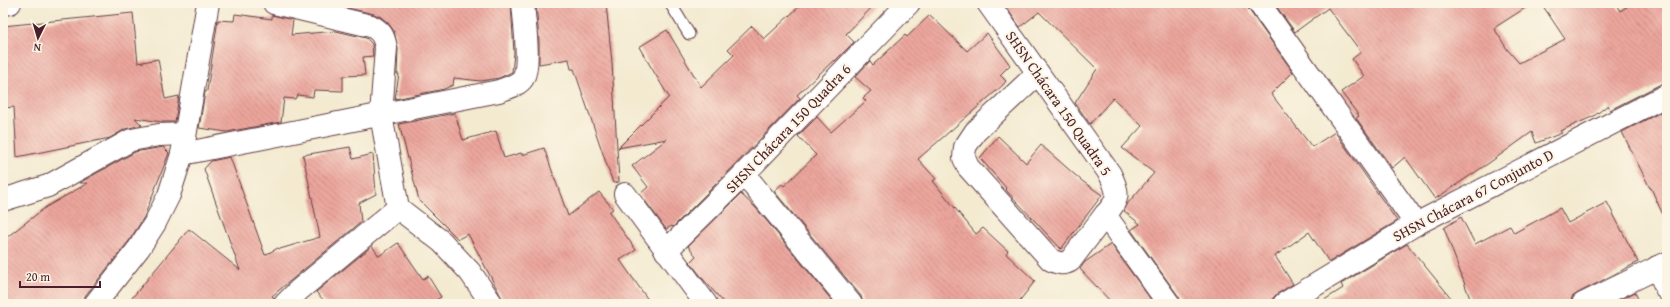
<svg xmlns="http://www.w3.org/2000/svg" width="1670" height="307" viewBox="0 0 1670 307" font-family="'Gentium Book Plus',serif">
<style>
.building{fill:url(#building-back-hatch)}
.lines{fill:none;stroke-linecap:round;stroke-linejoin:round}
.lane-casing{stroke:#633d44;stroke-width:13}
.street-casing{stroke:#633d44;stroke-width:24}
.lane{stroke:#fff;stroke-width:11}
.street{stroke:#fff;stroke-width:22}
.labels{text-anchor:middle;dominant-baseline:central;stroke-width:4;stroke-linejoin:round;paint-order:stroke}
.street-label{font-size:15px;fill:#4a1f2b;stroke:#fcf5e5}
</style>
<defs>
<pattern id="building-back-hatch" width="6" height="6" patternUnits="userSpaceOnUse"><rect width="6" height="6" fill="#eca69d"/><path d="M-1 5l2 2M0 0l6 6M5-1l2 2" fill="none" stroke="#c18780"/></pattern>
</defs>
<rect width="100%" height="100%" fill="#fcf5e5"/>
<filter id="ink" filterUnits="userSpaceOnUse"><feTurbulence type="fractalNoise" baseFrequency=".025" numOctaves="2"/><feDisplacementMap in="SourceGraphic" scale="8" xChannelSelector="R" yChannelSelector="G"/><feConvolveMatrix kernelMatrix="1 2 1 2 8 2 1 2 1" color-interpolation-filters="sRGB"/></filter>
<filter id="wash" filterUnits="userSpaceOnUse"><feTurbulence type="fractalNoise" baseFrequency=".012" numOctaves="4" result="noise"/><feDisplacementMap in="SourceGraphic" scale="16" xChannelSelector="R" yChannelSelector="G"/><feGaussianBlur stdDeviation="0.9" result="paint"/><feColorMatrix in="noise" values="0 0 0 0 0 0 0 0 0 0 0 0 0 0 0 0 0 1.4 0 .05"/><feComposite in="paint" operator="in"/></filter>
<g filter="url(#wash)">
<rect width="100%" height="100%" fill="#f3ead0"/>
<g id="blocks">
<g class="building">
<polygon points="348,3 511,3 514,53 512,72 499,78 481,81 454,78 453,85 444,89 395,99 399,74 397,74 398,49 394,31 388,23 381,17 374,14 347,8"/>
<polygon points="536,3 606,3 612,63 619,182 613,183 574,69 571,69 569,59 539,64 539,41"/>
<polygon points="803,3 876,3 846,34 854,42 835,61 834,60 797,95 800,98 735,165 673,227 672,226 666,229 640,194 648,187 632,166 667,139 618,148 669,97 639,47 667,30 701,87 734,55 728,49 752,26 764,39"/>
<polygon points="1003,3 1247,3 1249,10 1293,72 1271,94 1312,147 1335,132 1397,221 1329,262 1309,232 1275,256 1293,284 1277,294 1273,298 1272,304 1181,304 1179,297 1131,230 1140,224 1124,211 1128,203 1154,173 1122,148 1142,126 1113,98 1090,124 1075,103 1097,69 1039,12 1020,27"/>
<polygon points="1274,3 1533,3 1494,28 1507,49 1519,63 1565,39 1541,3 1615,3 1620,11 1633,3 1660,3 1667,14 1667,83 1661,84 1610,110 1608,105 1594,116 1560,131 1562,133 1536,143 1532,132 1489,163 1435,199 1405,157 1392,168 1356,118 1359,116 1341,92 1364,76 1352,59 1361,52 1328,8 1295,32"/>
<polygon points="133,13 138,63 158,59 165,99 179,96 175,122 162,122 135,118 142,125 125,129 110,138 17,157 14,107 3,108 3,26"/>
<polygon points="235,14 272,19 272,15 293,20 291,35 336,31 366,38 372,44 373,56 363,57 365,75 343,76 343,91 314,90 313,97 298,95 295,99 284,98 281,122 227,132 199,128 205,92 207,91 218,20 234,21"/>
<polygon points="930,15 967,51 987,33 1010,65 1000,75 1006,81 1003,85 918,159 936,179 933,181 976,234 983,228 1008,251 1006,254 1035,281 1017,304 863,304 861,296 774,191 782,184 784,186 816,155 798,136 817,117 831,132 866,101 863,98 871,91 855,77 870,61 873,65 905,35 907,37"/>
<polygon points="1667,109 1667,224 1651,188 1650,188 1622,132"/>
<polygon points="455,113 463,140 496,131 504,158 521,153 522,155 544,148 568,216 599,192 613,209 609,212 636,250 620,260 651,304 505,304 468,234 458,239 419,200 399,124"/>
<polygon points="998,136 1026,163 1041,145 1082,181 1102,195 1061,249 1005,189 1006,188 980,158"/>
<polygon points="163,147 169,153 144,217 129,241 85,296 83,304 3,304 3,240 46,207 88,183 79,183 135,152"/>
<polygon points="350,147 353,159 373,154 376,194 359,203 361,222 272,296 274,298 273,304 127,304 189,229 240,270 204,169 211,161 230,157 265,255 278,248 280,249 320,237 303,155"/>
<polygon points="741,194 756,208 835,304 725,304 703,279 690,262 696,256 688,246"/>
<polygon points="1607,202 1638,262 1578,293 1572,297 1571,304 1472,304 1444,228 1461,217 1475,244 1510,226 1514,233 1560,208 1568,223"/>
<polygon points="398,243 423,279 428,276 441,297 430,304 327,304 316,292 372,246 379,256"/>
<polygon points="1111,244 1154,304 1113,304 1080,269 1085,262"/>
<polygon points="1407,244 1456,304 1318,304 1343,288 1341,284"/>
<polygon points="1635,292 1640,304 1612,304"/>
</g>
</g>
</g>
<g filter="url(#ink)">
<use href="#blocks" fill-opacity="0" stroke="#633d44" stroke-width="1"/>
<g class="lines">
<g class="lane-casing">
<polyline id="lane" points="670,3 689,34"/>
</g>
<g class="street-casing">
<g id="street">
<path d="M 274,3 L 371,26 C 381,31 384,36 386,48 L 381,115 L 398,208 L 442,242 L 470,272 L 492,304"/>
<path d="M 988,3 L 1110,174 C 1119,193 1120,199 1105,215 L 1169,304"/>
<polyline points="1259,3 1416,224"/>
<polyline points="3,4 10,3"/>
<path d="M 1038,73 L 975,132 L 965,147 L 964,158 L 968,167 L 1051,260 C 1058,263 1063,265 1070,261 L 1105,215"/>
<path d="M 182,154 L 499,91 C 507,88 519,85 523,78 C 531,65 524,19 523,3"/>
<polyline points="744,174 851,304"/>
<polyline points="625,194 706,304"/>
<polyline points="3,200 48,186 131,140 159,135 185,134"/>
<polyline points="666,251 744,174 909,3"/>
<polyline points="1657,267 1667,290"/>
<polyline points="95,304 139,248 155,223 169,195 182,154 208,3"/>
<polyline points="285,304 299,290 398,208"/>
<polyline points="1284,304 1416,224 1667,95"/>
<polyline points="1583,304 1667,263"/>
</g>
</g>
<use href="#lane" class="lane"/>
<use href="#street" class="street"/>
</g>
</g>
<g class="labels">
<g class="street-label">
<text transform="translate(1059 103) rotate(55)">SHSN Chácara 150 Quadra 5</text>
<text transform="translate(788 128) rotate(-46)">SHSN Chácara 150 Quadra 6</text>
<text transform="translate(1473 195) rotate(-28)">SHSN Chácara 67 Conjunto D</text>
</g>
</g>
<rect width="1670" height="307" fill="none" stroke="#fcf5e5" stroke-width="16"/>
<g transform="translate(38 38) rotate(185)" stroke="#fcf5e5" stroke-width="3" paint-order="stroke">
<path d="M0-3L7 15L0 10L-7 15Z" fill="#4a1f2b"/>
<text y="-6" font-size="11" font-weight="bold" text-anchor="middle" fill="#4a1f2b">N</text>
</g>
<path d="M20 281v6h80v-6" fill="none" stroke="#4a1f2b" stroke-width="2"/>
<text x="26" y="281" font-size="12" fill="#4a1f2b" stroke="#fcf5e5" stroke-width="3" paint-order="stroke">20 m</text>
</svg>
